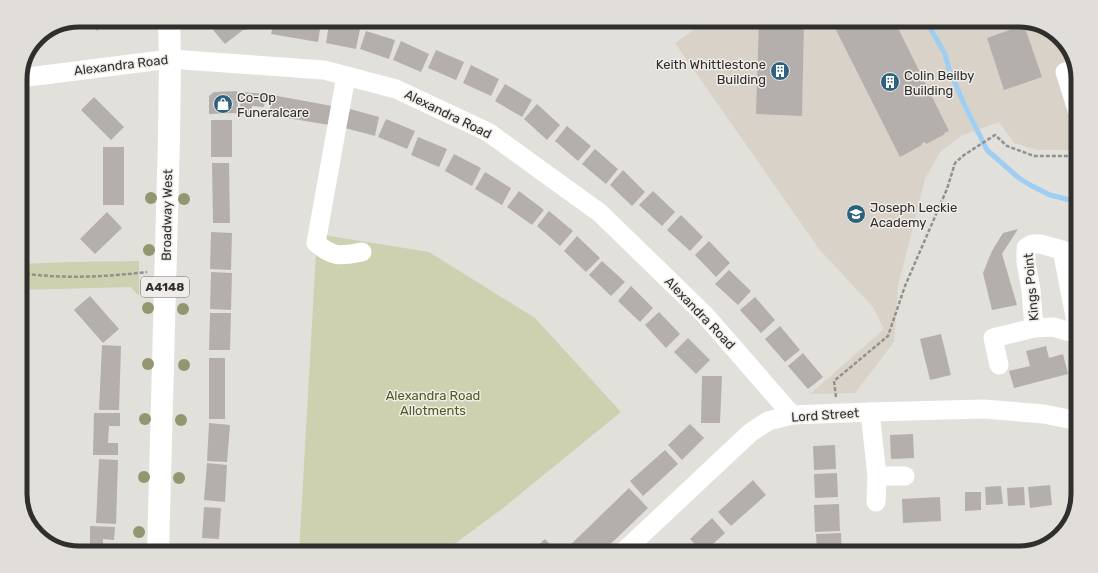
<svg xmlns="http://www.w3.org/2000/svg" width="1098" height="573" viewBox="0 0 1098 573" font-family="Rubik,sans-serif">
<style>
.built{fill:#d9d2c8}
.green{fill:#cdd1b0}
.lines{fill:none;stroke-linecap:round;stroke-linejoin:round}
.stream{stroke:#9ecef2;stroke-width:5}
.building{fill:#b4afac}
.path{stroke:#92918d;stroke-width:2.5;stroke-dasharray:4 2;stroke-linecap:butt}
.minor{stroke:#fff;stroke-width:19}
.highway{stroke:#fff;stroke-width:22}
.tree{fill:#949672}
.labels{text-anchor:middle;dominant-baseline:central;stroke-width:3;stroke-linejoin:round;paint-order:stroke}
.shield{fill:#f0ede9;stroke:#6a6865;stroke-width:1}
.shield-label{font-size:12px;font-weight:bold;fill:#302f2d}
.poi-label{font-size:13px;fill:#302f2d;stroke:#f0ede9;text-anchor:start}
.street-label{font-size:13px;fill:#302f2d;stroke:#f0ede9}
.park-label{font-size:13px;fill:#55591d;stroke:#f0ede9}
.rim{fill:none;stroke:#302f2d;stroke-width:5}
</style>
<rect width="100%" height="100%" fill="#e2e0db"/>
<polygon class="built" points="708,20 1019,20 1045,26 1068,46 1078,75 1078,150 1037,150 1014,143 999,122 961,136 940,152 925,179 898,286 894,342 855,393 810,394 884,329 873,307 819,249 675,43"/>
<g class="green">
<polygon points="317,234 429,252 535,318 621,412 502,509 442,553 299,553"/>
<polygon points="139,261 139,296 131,287 20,290 20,264 70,262"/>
</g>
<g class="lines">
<polyline class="stream" points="926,20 927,23 945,54 949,69 965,106 987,150 1019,178 1030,185 1050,195 1078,202"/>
</g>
<g class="building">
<polygon points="86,20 108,20 97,31"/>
<polygon points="213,20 247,20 247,30 243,30 225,44 213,30"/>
<polygon points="274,20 304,20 321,23 318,42 271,34"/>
<polygon points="759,20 804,20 802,116 756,114"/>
<polygon points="857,20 894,20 949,131 944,133 945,134 926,144 925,142 921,144 922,145 900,157 836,30"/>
<polygon points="329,24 360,29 356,49 326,43"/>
<polygon points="1024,25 1042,77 1004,90 987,38"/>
<polygon points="366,31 395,40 389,59 360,49"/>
<polygon points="401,41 429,54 421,72 393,60"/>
<polygon points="436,50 464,62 456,80 428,68"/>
<polygon points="471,65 499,79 491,96 463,83"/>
<polygon points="505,84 532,100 522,117 495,101"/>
<polygon points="237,91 238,113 209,114 209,96 214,92"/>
<polygon points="242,92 266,94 264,107 252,106 251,114 239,113"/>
<polygon points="272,95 332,106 329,125 269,115"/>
<polygon points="94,97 124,127 111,140 81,110"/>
<polygon points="537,104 560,125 547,140 524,119"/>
<polygon points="350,109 379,117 375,136 345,128"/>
<polygon points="386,119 415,131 407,149 378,137"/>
<rect x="211" y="120" width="21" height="37"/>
<polygon points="567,126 591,146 578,161 555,141"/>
<polygon points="418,137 447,149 439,167 411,155"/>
<rect x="103" y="147" width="21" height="58"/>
<polygon points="595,149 618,169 606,184 582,164"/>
<polygon points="454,154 481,168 472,186 445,171"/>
<polygon points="212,163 229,163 230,223 213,223"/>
<polygon points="623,170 645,192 632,206 610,185"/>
<polygon points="485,172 511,188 502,205 475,189"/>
<polygon points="519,191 544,210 532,225 507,207"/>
<polygon points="653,191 675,212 662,226 639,205"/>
<polygon points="549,211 573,231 560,246 537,226"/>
<polygon points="107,212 122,228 95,254 80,239"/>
<polygon points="681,215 703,237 690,251 667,230"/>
<polygon points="1018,229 1002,254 1017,305 992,310 983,273 992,251 1003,233"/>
<polygon points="211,232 232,233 231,270 210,269"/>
<polygon points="577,236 600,258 586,272 564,251"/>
<polygon points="709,241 730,263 716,277 695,255"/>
<polygon points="602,261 625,282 611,296 589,275"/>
<polygon points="729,270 751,291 738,305 715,284"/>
<polygon points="211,272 232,273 231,310 210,309"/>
<polygon points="631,286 653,308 640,322 618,301"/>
<polygon points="90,296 119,329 103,343 74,310"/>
<polygon points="755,297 775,320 761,333 740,310"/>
<polygon points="659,312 680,334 666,348 645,325"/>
<polygon points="210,313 231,313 230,350 209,350"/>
<polygon points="780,326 800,350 785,362 765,339"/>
<polygon points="941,334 951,375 930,380 920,339"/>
<polygon points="688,338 710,360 696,374 674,352"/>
<polygon points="102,345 121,346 119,410 99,410"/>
<polygon points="1046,346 1049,358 1063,354 1068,374 1014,388 1009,371 1030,366 1026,351"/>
<polygon points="803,353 823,377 808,389 788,366"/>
<rect x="209" y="358" width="16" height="61"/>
<polygon points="702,376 722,376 720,423 701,423"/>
<polygon points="94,413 120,413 120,426 109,426 108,443 118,443 118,455 93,455"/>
<polygon points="209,423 230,425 227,462 207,461"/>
<polygon points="690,424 704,438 682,460 668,445"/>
<polygon points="913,434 914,458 891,459 890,435"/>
<polygon points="835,445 836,469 814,470 813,446"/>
<polygon points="665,450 678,464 643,496 630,481"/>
<polygon points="99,459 118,460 116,524 96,523"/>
<polygon points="207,463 227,465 225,502 204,500"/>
<polygon points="837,473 838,497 815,498 814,474"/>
<polygon points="753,480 766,495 731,526 718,512"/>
<polygon points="1050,485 1052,505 1030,508 1028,487"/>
<polygon points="1001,486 1003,504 986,505 985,487"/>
<polygon points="1024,487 1025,505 1008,506 1007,488"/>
<polygon points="629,488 648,508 623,532 601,553 562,553"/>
<polygon points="965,492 981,492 981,510 965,511"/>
<polygon points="940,497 941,521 903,523 902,499"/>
<polygon points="839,504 840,531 815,532 814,505"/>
<polygon points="204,507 221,508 219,539 202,538"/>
<polygon points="712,518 725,533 703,553 690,539"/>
<polygon points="90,526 115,527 114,540 103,539 103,553 90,553"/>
<polygon points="841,533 842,553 817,553 816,534"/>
<polygon points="545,539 558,553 539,553 535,548"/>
<polygon points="203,545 219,546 219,553 202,553"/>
</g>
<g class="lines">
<g class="path">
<path d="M 20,273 C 62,279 105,277 147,272"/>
<polyline points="836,397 834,381 888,336 905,286 947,189 955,163 964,155 995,135 1007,146 1034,156 1078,156"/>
</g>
<g class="minor">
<polyline points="1076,69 1065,72 1078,113"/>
<path d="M 346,76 L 316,243 C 334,258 341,256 362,252"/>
<polyline points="20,78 170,59 324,70 396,89 488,132 600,213 705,315 792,415"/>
<polyline points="1034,328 1031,290 1026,262 1026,248 1032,244 1040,244 1062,250 1078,332"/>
<polyline points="999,365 993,338 1034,328 1053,327 1078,334"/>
<polyline points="870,412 877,476 876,502"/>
<polyline points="877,476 905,476"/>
<polyline points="622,553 750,433 768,421 792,415 870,412 984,409 1044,414 1078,421"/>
</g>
<polyline class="highway" points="158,553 169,137 170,59 169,20"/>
</g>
<g class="tree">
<circle cx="151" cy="198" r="6"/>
<circle cx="184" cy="199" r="6"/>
<circle cx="149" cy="250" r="6"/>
<circle cx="148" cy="308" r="6"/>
<circle cx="183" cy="309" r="6"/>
<circle cx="148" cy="364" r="6"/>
<circle cx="184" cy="365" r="6"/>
<circle cx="145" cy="419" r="6"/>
<circle cx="181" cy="420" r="6"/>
<circle cx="144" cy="477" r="6"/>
<circle cx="179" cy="478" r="6"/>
<circle cx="139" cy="532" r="6"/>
</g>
<defs>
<g id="building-disc" transform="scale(1)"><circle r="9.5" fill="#2d627e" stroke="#f0ede9"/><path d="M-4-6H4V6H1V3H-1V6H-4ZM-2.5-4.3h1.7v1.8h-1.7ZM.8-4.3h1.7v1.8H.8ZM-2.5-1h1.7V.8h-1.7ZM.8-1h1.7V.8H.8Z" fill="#fff"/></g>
<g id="shop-disc" transform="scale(1)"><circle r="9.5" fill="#2d627e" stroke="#f0ede9"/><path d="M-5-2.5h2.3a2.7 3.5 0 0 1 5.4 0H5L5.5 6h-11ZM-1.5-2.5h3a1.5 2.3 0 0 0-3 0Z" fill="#fff"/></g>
<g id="school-disc" transform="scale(1)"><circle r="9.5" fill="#2d627e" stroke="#f0ede9"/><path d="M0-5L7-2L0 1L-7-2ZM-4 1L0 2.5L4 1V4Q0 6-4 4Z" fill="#fff"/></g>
</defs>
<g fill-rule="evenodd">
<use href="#building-disc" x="780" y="71"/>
<use href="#building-disc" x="890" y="82"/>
<use href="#shop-disc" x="223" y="104"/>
<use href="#school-disc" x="856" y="214"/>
</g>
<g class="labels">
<rect class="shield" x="141" y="277" width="48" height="20" rx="3"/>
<g class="shield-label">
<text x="165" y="287">A4148</text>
</g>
<g class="poi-label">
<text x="766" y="64" text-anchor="end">Keith Whittlestone<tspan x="766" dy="15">Building</tspan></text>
<text x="904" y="75">Colin Beilby<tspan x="904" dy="15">Building</tspan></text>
<text x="237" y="97">Co-Op<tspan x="237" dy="15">Funeralcare</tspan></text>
<text x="870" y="207">Joseph Leckie<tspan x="870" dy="15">Academy</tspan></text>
</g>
<g class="street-label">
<text transform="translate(121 65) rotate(-7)">Alexandra Road</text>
<text transform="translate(448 114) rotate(26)">Alexandra Road</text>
<text transform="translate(167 215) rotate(-89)">Broadway West</text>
<text transform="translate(1031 287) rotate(-95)">Kings Point</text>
<text transform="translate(700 313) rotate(46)">Alexandra Road</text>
<text transform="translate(825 415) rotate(-4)">Lord Street</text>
</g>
<g class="park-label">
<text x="433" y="395">Alexandra Road<tspan x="433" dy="15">Allotments</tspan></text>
</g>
</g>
<path d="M0 0H1098V573H0ZM79 27H1019A52 52 0 0 1 1071 79V494A52 52 0 0 1 1019 546H79A52 52 0 0 1 27 494V79A52 52 0 0 1 79 27Z" fill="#e1deda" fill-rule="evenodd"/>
<path class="rim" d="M79 27H1019A52 52 0 0 1 1071 79V494A52 52 0 0 1 1019 546H79A52 52 0 0 1 27 494V79A52 52 0 0 1 79 27Z"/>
</svg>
